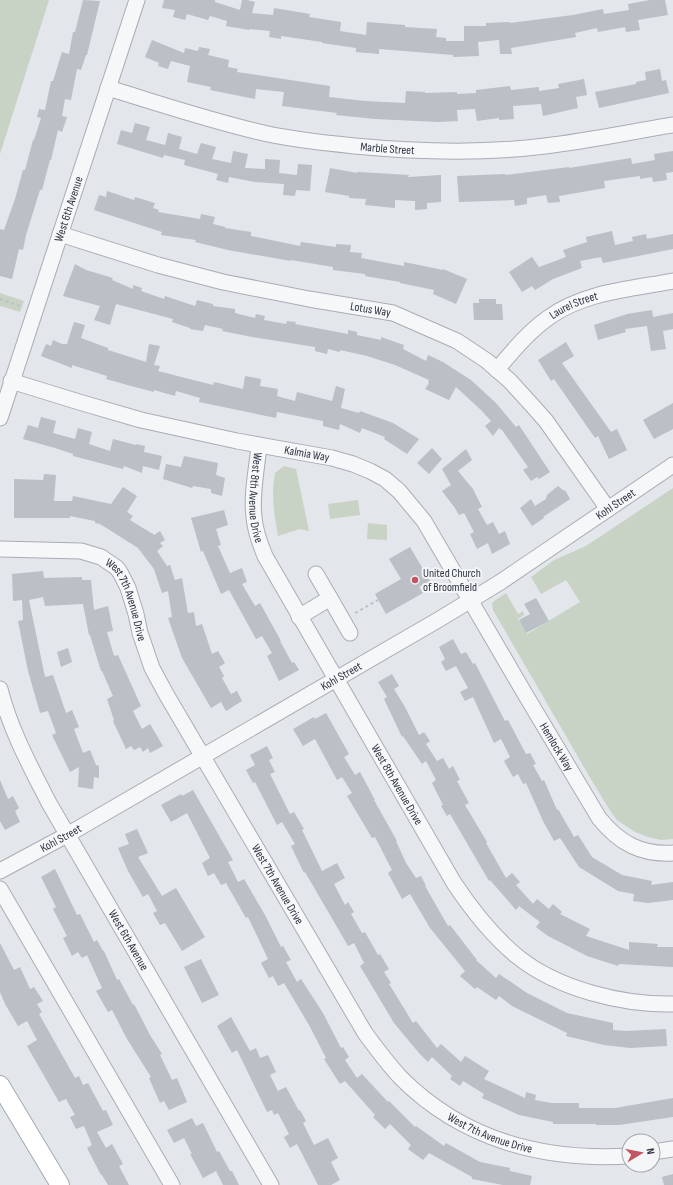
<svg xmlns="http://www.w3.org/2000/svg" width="673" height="1185" viewBox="0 0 673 1185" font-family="'Sofia Sans Condensed',sans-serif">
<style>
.green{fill:#c8d3c5}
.building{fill:#bbbfc6}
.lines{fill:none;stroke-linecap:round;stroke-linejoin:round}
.minor-casing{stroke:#a9adb4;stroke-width:17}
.major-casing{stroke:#a4aab4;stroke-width:20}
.path{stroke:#bec0c5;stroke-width:2;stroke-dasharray:3 3;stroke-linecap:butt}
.minor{stroke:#f6f7f9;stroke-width:15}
.major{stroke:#fff;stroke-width:18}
.poi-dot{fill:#c15662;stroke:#f3f5f7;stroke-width:1.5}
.labels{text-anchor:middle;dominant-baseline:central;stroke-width:4;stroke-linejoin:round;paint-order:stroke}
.street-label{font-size:12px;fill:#2d3341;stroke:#f3f5f7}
.poi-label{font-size:12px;fill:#2d3341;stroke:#f3f5f7;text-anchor:start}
</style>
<rect width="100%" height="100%" fill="#e3e6ea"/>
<g class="green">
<polygon points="0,0 49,0 0,154"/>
<polygon points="0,293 24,301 20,312 0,306"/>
<path d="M 284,466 L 296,469 L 309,531 L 300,529 L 278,536 C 274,512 271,497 275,473 Z"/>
<polygon points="673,488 673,839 661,840 648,837 635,832 617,820 611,812 592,781 493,610 492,604 493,602 506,593 518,614 523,611 524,615 518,619 527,634 580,602 566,580 541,594 531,577 554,560 586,546"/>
<polygon points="358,500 360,515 330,519 328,504"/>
<polygon points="368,523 387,525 387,540 367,539"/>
</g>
<g class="building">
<polygon points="83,0 100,1 87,55 86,55 81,70 77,69 71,100 65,99 62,116 67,117 62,132 58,130 51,160 50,160 42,190 40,190 26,235 23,250 19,249 12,279 0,276 0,229 4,230 15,199 23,170 25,170 33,140 34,140 41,118 37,117 39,109 45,110 51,81 53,81 62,52 69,54 73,32 75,32"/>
<polygon points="164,0 215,0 215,2 240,10 242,0 247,0 255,2 252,13 273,15 274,8 310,14 309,17 341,22 340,31 366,35 367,22 405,25 405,27 437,29 436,37 446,38 446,41 464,41 464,26 486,26 486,23 510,22 510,23 573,15 603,9 604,14 629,10 628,4 650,0 665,0 668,15 638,20 640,30 626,32 625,27 598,32 597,28 575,33 576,37 511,48 512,54 500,54 499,40 478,42 479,56 453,57 453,55 379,49 379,54 356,52 356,48 322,43 322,42 281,36 281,39 269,37 270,31 249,29 249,30 226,26 227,21 210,16 208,20 187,14 185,20 173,17 175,10 162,8"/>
<polygon points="152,40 184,53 185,48 198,51 199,47 210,49 208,55 229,60 228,67 238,69 237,72 330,86 329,97 365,101 405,103 406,91 425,92 425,93 457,92 457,94 476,93 476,90 510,86 511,90 539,87 539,91 559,88 558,84 584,79 587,95 576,97 578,108 543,116 541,104 513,106 514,119 499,120 499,118 477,121 475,109 457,110 458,121 438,122 375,119 336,115 337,113 282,106 284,92 256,89 255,99 210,90 211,87 187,82 190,66 171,61 168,69 158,66 159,63 145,57"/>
<polygon points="660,69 662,81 666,80 669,93 599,108 595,92 636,84 636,82 646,80 645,72"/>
<polygon points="135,123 150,127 146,140 165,145 168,133 182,137 179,149 197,154 201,143 216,147 212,159 231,163 233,151 248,154 245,168 265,169 265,159 280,160 279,173 297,175 298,164 312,165 310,191 296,190 295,196 283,195 284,184 255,182 229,177 228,183 216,180 218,174 184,165 185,160 164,155 163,158 117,144 121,130 132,133"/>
<polygon points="673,151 673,172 666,173 667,180 653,182 652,177 640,179 640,176 604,181 605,188 559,196 560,202 548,203 546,195 527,198 527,204 515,206 514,200 459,202 457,176 505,174 505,175 569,167 569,168 631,158 632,164 655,160 654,154"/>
<polygon points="330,168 357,173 357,172 377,173 409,175 408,177 441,175 441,202 427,203 427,209 415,210 415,201 395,200 395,208 365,205 366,199 349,198 349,196 325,192"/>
<polygon points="107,191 134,200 135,197 155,203 153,208 159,210 158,212 200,219 201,214 215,217 213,224 225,227 225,228 251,232 251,236 300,246 301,242 336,247 336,244 351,245 350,252 362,253 361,258 404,266 404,262 443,270 443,269 467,279 456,304 433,294 434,290 400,283 400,282 365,276 365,274 333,270 333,267 291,260 291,261 228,250 195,242 196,240 161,235 162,232 94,210 99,195 106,197"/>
<polygon points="612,231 615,245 633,241 632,237 646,234 647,239 673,234 673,249 603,263 601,257 580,261 582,268 553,279 535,290 532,286 522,292 509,272 532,257 539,267 566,257 563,250 587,242 586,237"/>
<polygon points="75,264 86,270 113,278 112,280 133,289 133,285 142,288 141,291 164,299 165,296 195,306 197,300 213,304 213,306 235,309 235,313 255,318 256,314 265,316 264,320 286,324 287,321 296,322 295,324 348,334 348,330 357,332 357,335 381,340 381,337 404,345 403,349 426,361 428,355 443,362 471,380 496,403 516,427 519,425 550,472 539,479 537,477 531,481 523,470 528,467 502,430 499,428 493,436 485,426 491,421 481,410 456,387 449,400 425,389 429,383 428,382 429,380 395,365 367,356 340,350 340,352 328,349 327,354 315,351 315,347 252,337 222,331 223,329 205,325 203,331 190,329 190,328 172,322 173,319 116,304 110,325 94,320 100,306 63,296"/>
<polygon points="479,299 496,299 496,304 502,304 503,320 474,320 473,303 479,303"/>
<polygon points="652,310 653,317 673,313 673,329 663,331 666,349 651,351 647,326 625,329 626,332 598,340 594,325 627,314"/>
<polygon points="74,322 85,325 81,338 108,348 108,350 146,362 149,344 160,346 154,365 160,366 158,371 213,385 214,382 243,389 245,376 261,379 260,386 278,389 277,396 295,401 297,392 332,401 336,386 345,389 341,408 359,413 360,411 393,423 419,439 407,454 384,439 385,437 362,428 360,433 340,424 339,430 323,426 323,421 277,412 276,418 199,402 200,398 176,391 175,396 154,390 154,392 131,386 106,379 107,376 72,365 72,368 41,356 46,344 51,346 53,340 62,344 67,344"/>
<polygon points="566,342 574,356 562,363 611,432 617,429 627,450 609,459 598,436 595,438 554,379 551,381 538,360"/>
<polygon points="673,403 673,429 654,439 643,420"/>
<polygon points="41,417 56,421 53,433 75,439 78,428 92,432 89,444 110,451 113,439 136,445 136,444 145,446 144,452 162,456 159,470 143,466 142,473 124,466 123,469 73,456 73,454 55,448 23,439 28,425 38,428"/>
<polygon points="432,448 442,459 429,474 417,463"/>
<polygon points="466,449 472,460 458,471 473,489 482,507 478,509 487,525 493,522 499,534 505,531 510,544 492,554 488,543 477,549 470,534 474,532 464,513 459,515 455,508 442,491 451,485 442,469"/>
<polygon points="184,456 218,463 216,475 225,478 222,496 211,493 211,489 193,486 192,488 163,479 166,464 181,467"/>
<polygon points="44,474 56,475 54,501 72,501 73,496 111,504 123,487 137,496 127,512 133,516 130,520 151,533 152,533 154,535 160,531 165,540 160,543 163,546 157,551 167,566 170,565 175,580 182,578 188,613 194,612 196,626 202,624 212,654 218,651 225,663 219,667 224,676 222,678 231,694 237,691 242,701 226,711 221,702 211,708 182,658 168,618 172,617 168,591 162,593 154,569 138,548 100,524 95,523 95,521 70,516 70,518 14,518 14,479 43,480"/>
<polygon points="558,486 564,491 565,490 570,499 543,517 544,518 532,526 520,508 531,499 535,506 546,499 547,495"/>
<polygon points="224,510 228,525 216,529 221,545 218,546 230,573 242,568 247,582 242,584 255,606 260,603 281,641 280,641 292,663 294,662 299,670 279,681 267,656 272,653 262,636 256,639 229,590 221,594 203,551 201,552 191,518"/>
<polygon points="410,547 430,581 419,587 423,593 386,614 375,594 401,579 389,559"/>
<polygon points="43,571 44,578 82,577 82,580 91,580 94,610 108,606 113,631 107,632 114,656 118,655 141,706 133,711 142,729 150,724 163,746 150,753 148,748 143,752 140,747 134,750 131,746 126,749 113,721 114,720 107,699 113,696 102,671 101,671 90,635 89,635 83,604 45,606 43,597 29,600 45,677 53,675 66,713 72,710 79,727 74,729 83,753 90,750 96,765 99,766 99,778 94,777 93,789 78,787 79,767 70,772 52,735 56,733 48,711 40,713 28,671 18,621 23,620 22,600 13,601 12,574"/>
<polygon points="536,598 549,621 526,633 519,620 530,614 524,604"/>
<polygon points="453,639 461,654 466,652 473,664 475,663 505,721 508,720 526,754 530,753 536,764 533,765 542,781 544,780 557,810 558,809 574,837 578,835 592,857 622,875 652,881 651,885 673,882 673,900 648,903 633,901 634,894 618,891 579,867 560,838 554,841 543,821 526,783 523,784 518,774 513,777 504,761 510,757 501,739 494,743 473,697 465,701 460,692 468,688 456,666 446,671 441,662 445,659 439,647"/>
<polygon points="68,648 72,662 61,667 57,652"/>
<polygon points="392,674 399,686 394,689 405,707 419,735 424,732 430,741 426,744 437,761 443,758 449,769 453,766 460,780 457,781 469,803 465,805 487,842 486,843 506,878 512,873 520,882 516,885 533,904 537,899 549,909 553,904 562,912 560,914 590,929 586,936 629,950 629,942 658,944 657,947 673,947 673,967 619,964 618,966 587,956 548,936 536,927 540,922 519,906 516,910 490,880 489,881 450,814 447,816 441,806 443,805 432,783 436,780 426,761 422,764 403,736 402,737 384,699 387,697 378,682"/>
<polygon points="326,713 349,754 344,757 355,775 360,772 375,800 374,800 397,841 396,841 406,863 416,878 421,876 426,886 425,886 448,926 450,925 477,960 476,960 496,978 499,974 527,993 567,1013 613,1023 613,1030 626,1031 666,1029 667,1046 630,1048 604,1045 566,1036 567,1033 512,1006 499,996 496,1000 477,987 475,989 460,976 465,971 430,928 410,894 402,899 388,873 392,870 375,837 372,838 347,796 352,793 342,777 337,780 315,739 303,746 293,729 314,717 315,719"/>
<polygon points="267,746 273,758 269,760 275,772 270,774 290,814 294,812 304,829 302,830 322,871 337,863 345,878 334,884 345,905 348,902 354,912 351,914 362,933 365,932 378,955 380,954 389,969 384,972 391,983 389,984 413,1023 416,1021 437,1048 441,1044 461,1062 465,1056 489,1071 484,1079 525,1098 526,1092 536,1095 535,1100 551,1103 579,1103 579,1108 615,1108 673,1098 673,1117 619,1125 596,1125 596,1124 553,1124 553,1122 519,1115 482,1098 484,1094 463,1081 460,1086 450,1079 452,1076 432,1057 428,1062 419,1053 394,1023 360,966 364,963 354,943 348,946 305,872 304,873 291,846 295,844 282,822 277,825 255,782 253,783 246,770 255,765 250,755"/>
<polygon points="0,780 8,799 13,796 19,808 15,811 20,822 5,830 0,821"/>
<polygon points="193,790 233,860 228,862 238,882 244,879 265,915 281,947 283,946 291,960 286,962 297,982 301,979 323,1013 341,1048 343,1047 349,1057 345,1060 357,1078 362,1074 388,1102 389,1101 415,1127 416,1126 444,1146 446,1143 480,1162 510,1168 510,1171 532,1176 530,1185 503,1185 472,1179 472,1177 429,1153 423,1160 408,1149 411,1145 390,1124 385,1129 373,1117 375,1115 345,1081 340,1084 324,1059 326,1058 309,1025 284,983 278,986 273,976 269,978 261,963 268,959 248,917 246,918 226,883 221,885 214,873 208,876 202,863 210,858 187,813 171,822 161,805 181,794 182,796"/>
<polygon points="137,829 148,853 138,857 162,896 176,888 205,937 182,951 165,923 160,925 153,913 157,911 148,894 143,897 128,871 118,848 129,844 125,834"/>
<polygon points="55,869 77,915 80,914 94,942 97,940 103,951 104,951 117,980 119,979 133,1005 134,1004 150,1035 162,1054 160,1055 172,1080 177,1078 187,1102 169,1110 164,1101 160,1103 149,1078 151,1077 127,1039 112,1010 108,1012 96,991 102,988 87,955 82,958 78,952 72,956 63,938 67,936 53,909 56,907 41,877"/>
<polygon points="0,943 14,970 20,967 30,989 34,987 43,1001 37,1004 42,1012 39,1014 75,1078 79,1076 83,1085 88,1083 103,1111 106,1110 113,1125 97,1132 106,1148 112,1144 123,1164 119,1166 129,1185 108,1185 102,1175 101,1175 87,1148 92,1145 84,1126 76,1129 70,1117 75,1115 66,1099 59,1102 27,1046 37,1040 27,1021 18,1026 5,1004 0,992"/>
<polygon points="201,959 219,995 202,1003 184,967"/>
<polygon points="231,1017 250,1051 256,1048 260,1058 268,1055 276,1072 270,1075 278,1091 286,1087 299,1111 300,1110 306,1121 303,1123 314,1145 328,1138 338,1158 331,1162 340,1180 331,1185 318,1185 297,1144 290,1148 284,1137 289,1134 278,1113 274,1115 272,1110 267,1112 237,1050 232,1053 217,1026"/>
<polygon points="192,1118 196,1126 203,1123 217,1152 219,1151 230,1171 232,1171 239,1185 223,1185 216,1171 203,1178 190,1154 192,1154 184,1138 174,1143 167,1130"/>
<polygon points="673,1174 673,1185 664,1185 662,1177"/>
</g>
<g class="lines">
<g class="minor-casing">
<g id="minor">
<path id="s1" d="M 108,88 C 161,104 214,122 268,134 C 296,140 326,143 355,146 C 418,152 481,154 545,146 C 588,141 630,132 673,125"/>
<path id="s2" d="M 60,234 L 158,265 L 223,282 L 309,299 L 393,313 L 457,341 L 487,361 L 510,381 L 530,403 L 546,421 L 608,509"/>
<path id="s3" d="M 497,370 C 512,351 528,332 548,318 C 583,292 631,289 673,281"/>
<path id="s4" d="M 11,381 L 79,402 L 141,420 L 237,441 L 332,458 L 353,464 L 370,471 L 385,479 L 399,491 L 424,521 L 525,694 L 599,818 C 619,843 641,855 673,853"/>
<path id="s5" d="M 0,418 L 137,0"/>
<path id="s6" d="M 259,445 C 257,469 251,494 254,517 C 255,531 260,544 265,556 L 454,883 C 472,910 492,936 518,957 C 558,989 622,1005 673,1004"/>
<path id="s7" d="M 0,549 L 81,551 L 101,557 L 117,568 L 121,574 L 128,588 L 136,614 L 140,633 L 152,668 L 166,694 L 365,1033 C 376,1048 388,1064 401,1078 C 463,1140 544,1161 629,1156"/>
<polyline points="316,574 330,598"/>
<polyline points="299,617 330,598 350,633"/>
<path id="s8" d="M 0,689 C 10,729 30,766 49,803 L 271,1185"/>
<path id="s9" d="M 0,871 L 67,835 L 438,620 L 499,583 L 673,465"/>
<polyline points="0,889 172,1185"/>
<polyline points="653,1152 673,1149"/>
</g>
</g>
<g class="major-casing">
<polyline id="major" points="0,1085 60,1185"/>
</g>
<g class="path">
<polyline points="0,299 23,307"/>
<polyline points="355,613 378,600"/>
</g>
<use href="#minor" class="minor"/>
<use href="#major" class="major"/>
</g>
<circle class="poi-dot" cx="415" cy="580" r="4"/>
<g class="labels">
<g class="street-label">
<text stroke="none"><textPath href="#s1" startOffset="287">Marble Street</textPath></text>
<text stroke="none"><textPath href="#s5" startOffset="220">West 6th Avenue</textPath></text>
<text stroke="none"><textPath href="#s3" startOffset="102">Laurel Street</textPath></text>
<text stroke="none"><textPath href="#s2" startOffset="320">Lotus Way</textPath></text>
<text stroke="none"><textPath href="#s4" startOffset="305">Kalmia Way</textPath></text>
<text stroke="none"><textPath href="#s6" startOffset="53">West 8th Avenue Drive</textPath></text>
<text stroke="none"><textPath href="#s9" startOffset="717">Kohl Street</textPath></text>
<text stroke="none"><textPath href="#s7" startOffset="154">West 7th Avenue Drive</textPath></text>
<text stroke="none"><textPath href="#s9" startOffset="393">Kohl Street</textPath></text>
<text stroke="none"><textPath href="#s4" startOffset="707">Hemlock Way</textPath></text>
<text stroke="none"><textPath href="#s6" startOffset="377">West 8th Avenue Drive</textPath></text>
<text stroke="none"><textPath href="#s9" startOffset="69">Kohl Street</textPath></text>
<text stroke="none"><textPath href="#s7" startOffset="478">West 7th Avenue Drive</textPath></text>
<text stroke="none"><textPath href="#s8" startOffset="283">West 6th Avenue</textPath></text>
<text stroke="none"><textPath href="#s7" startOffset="814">West 7th Avenue Drive</textPath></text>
</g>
<g class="poi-label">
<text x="423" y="573">United Church<tspan x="423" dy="14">of Broomfield</tspan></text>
</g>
</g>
<g transform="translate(641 1153) rotate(80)"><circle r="19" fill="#f3f5f7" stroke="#a4a7ae"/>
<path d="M0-3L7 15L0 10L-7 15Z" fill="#c15662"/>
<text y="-6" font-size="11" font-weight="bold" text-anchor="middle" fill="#2d3341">N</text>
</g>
</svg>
